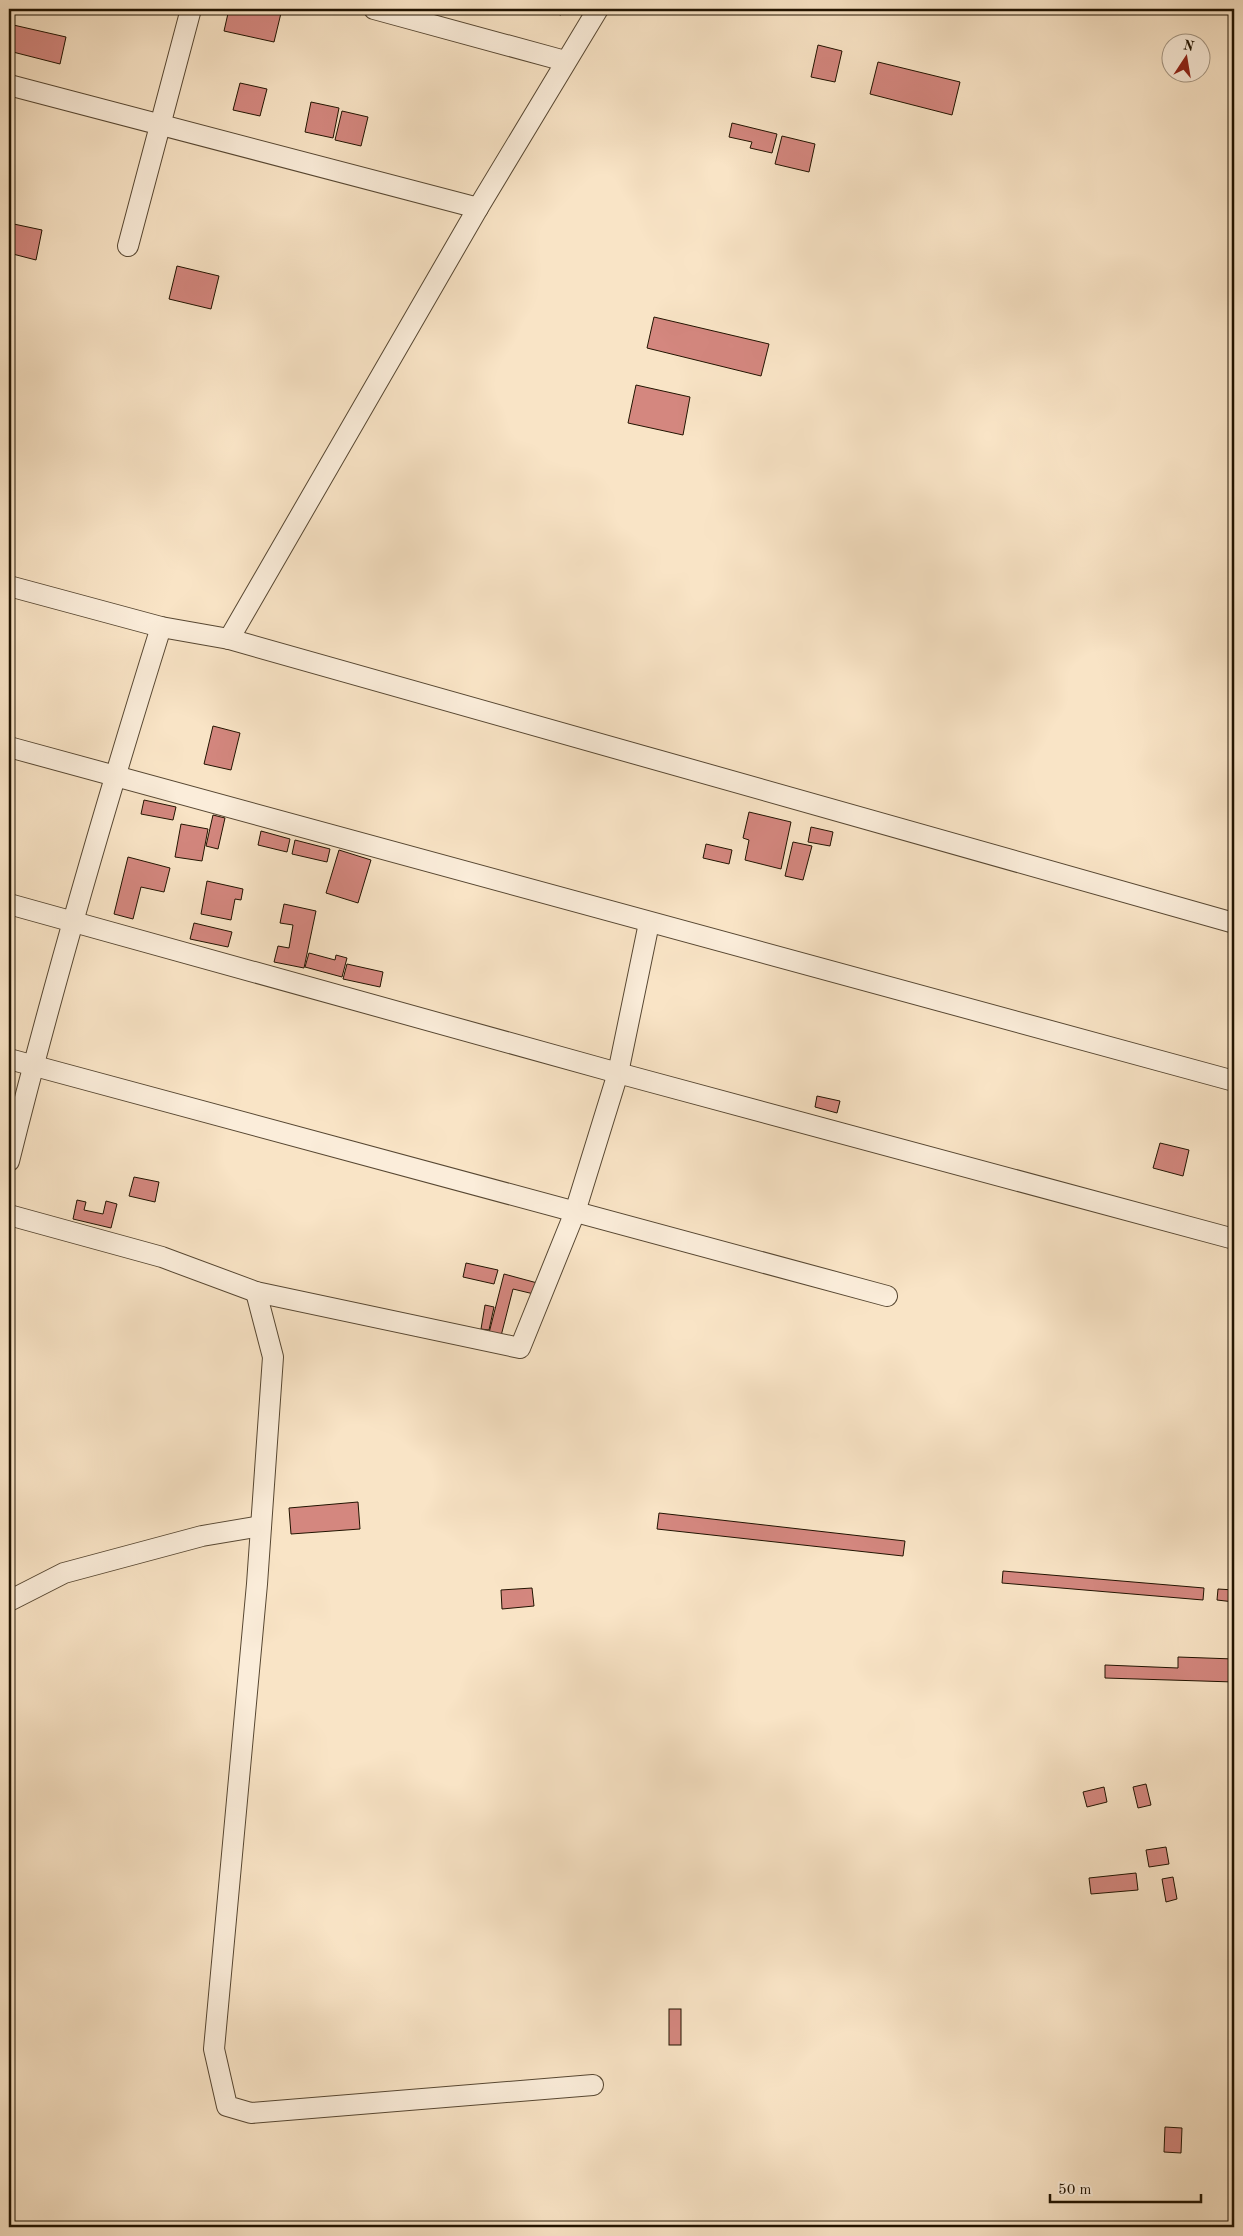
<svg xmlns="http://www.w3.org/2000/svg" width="1243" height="2236" viewBox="0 0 1243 2236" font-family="'Old Standard TT',serif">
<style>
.building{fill:#d4877f;stroke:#211300}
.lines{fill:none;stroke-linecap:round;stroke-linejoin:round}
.street-casing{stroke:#574732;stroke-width:22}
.street{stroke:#fbedda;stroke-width:20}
</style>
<rect width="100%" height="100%" fill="#f9e4c6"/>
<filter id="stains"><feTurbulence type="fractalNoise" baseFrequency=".004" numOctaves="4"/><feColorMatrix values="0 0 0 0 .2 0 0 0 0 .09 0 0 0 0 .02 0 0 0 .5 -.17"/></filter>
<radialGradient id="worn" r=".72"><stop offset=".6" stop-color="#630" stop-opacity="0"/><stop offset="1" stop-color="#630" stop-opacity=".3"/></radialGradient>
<g class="building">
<polygon points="151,9 173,9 172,13"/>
<polygon points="229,9 282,9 274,42 224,31"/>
<polygon points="536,9 562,9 561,15"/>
<polygon points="9,24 66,37 60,64 9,51"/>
<polygon points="818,45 842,51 835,82 811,77"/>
<polygon points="878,62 960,82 952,115 870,94"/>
<polygon points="240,83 267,89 260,116 233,110"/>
<polygon points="311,102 339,108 333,138 305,132"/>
<polygon points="342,111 368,117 361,146 335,140"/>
<polygon points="732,123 777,134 772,153 750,148 752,142 729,137"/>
<polygon points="782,136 815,144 809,172 775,164"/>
<polygon points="9,223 42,230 36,260 9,253"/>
<polygon points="177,266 219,276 211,309 169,299"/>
<polygon points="654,317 769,344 761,376 647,348"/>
<polygon points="636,385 690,397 683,435 628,423"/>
<polygon points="213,726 240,733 231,770 204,764"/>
<polygon points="144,800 176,807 173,820 141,814"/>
<polygon points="749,812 791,822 781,869 745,860 749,840 743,838"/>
<polygon points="213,815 225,818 218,849 206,846"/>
<polygon points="181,824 208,829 202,861 175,857"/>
<polygon points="811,827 833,832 830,846 808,842"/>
<polygon points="261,831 290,839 287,852 258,845"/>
<polygon points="295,840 330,849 327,862 292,854"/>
<polygon points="793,842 812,846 803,880 785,876"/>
<polygon points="706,844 732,850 729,864 703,858"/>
<polygon points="339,850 371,860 358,903 326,893"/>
<polygon points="128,857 170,868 164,892 141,887 133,919 114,914"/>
<polygon points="207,881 243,889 241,900 235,899 231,920 201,914"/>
<polygon points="284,904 316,911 304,968 274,962 278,946 289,948 293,925 280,923"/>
<polygon points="194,923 232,932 228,947 190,939"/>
<polygon points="309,953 335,960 336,955 347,958 342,977 305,967"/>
<polygon points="347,964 383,972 380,987 343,979"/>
<polygon points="817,1096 840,1101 837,1113 815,1107"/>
<polygon points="1160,1143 1189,1150 1183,1176 1153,1168"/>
<polygon points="134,1177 159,1182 155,1202 129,1196"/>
<polygon points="77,1200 86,1202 84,1210 103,1214 106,1201 117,1204 111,1228 73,1219"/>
<polygon points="466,1263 498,1270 494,1284 463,1277"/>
<polygon points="504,1274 541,1284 538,1295 513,1289 501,1336 489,1333"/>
<polygon points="485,1305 494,1307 489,1330 481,1329"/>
<polygon points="358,1502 360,1529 291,1534 289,1508"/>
<polygon points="659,1513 905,1541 903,1556 657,1529"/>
<polygon points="1003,1571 1204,1588 1203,1600 1002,1583"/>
<polygon points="532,1588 534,1606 502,1609 501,1590"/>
<polygon points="1218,1589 1234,1590 1234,1602 1217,1600"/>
<polygon points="1178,1657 1234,1659 1234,1682 1105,1678 1105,1665 1178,1668"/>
<polygon points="1146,1784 1151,1805 1138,1808 1133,1787"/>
<polygon points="1104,1787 1107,1802 1087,1807 1083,1792"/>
<polygon points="1166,1847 1169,1864 1149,1867 1146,1850"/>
<polygon points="1136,1873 1138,1890 1091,1894 1089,1878"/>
<polygon points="1173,1877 1177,1899 1166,1902 1162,1879"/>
<rect x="669" y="2009" width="12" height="36"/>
<polygon points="1165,2127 1182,2128 1181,2153 1164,2152"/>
</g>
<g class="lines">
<g class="street-casing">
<g id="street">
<polyline points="374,9 565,61"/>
<polyline points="9,85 478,208"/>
<polyline points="128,246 191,9"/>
<polyline points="9,586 161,627 229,639 1234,923"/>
<polyline points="229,639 478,208 598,9"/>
<polyline points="9,747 1234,1081"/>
<polyline points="9,904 618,1073 1234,1239"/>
<polyline points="9,1059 887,1296"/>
<path d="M 9,1161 C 54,981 106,803 161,627"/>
<polyline points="9,1215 162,1257 256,1292 520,1348 575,1212 618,1073 649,923"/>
<polyline points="256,1292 273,1357 257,1584 214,2049 227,2106 251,2113 593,2085"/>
<polyline points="9,1601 64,1573 202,1536 261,1526"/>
</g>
</g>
<use href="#street" class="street"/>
</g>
<rect width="1243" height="2236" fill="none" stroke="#f9e4c6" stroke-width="30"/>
<rect x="10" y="10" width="1223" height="2216" fill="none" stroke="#211300" stroke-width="2.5"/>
<rect x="15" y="15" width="1213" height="2206" fill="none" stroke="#211300"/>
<g transform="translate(1186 58) rotate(12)"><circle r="24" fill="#fbedda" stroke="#a49683"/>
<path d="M0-4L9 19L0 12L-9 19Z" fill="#8f2418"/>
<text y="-8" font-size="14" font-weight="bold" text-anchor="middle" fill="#211300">N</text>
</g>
<path d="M1050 2194v8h151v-8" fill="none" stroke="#211300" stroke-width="2.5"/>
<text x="1058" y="2194" font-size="15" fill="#211300" stroke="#fbedda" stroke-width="4" paint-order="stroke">50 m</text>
<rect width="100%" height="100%" filter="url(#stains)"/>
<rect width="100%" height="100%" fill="url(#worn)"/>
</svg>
